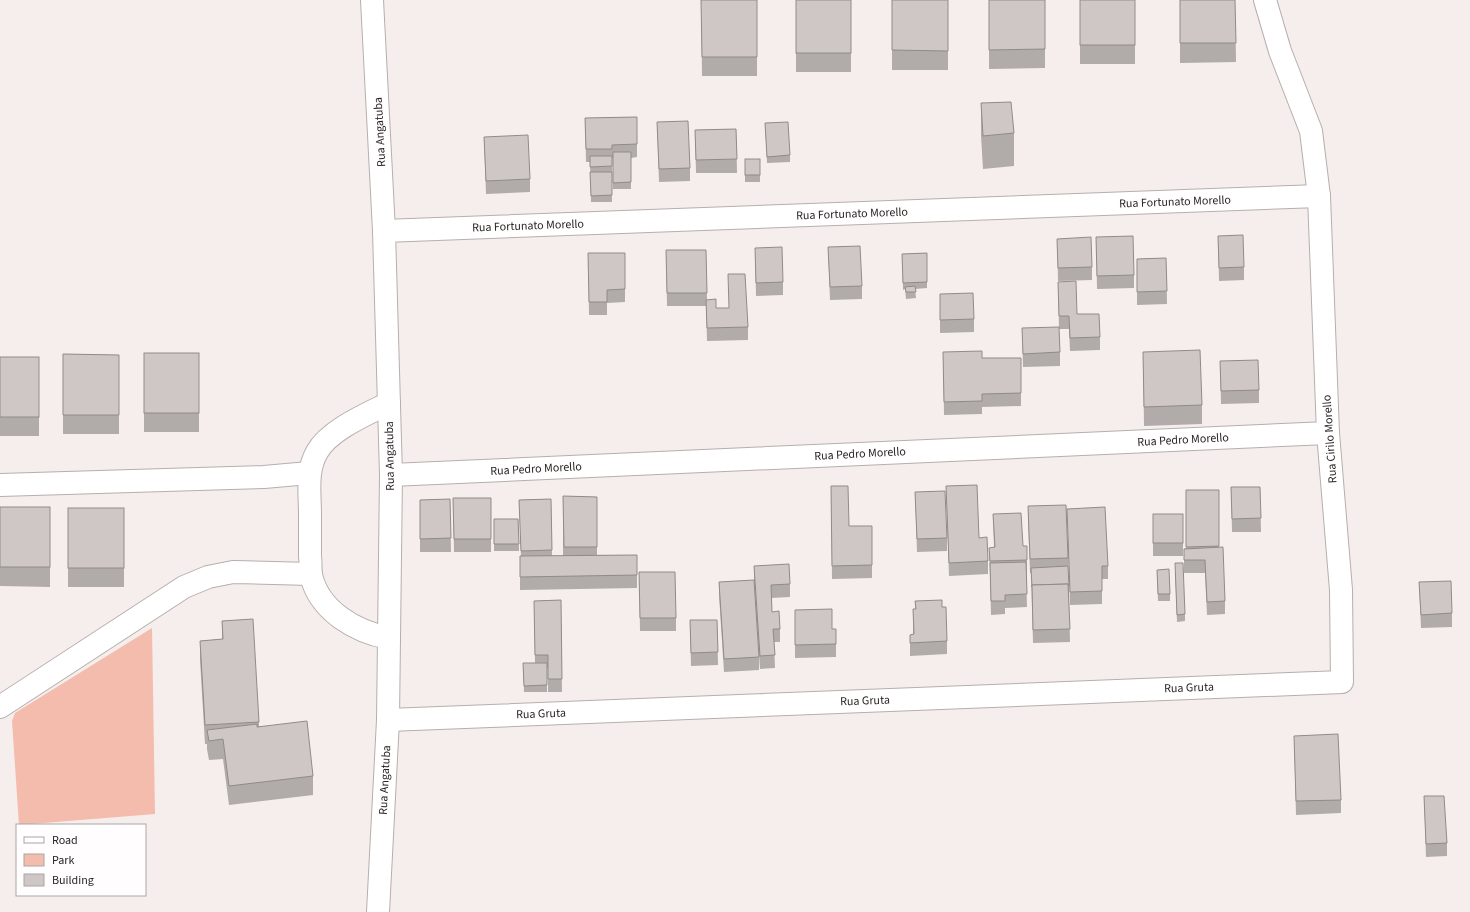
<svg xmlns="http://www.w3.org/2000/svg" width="1470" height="912" viewBox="0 0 1470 912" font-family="'Source Sans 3',sans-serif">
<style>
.green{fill:#f3bcac}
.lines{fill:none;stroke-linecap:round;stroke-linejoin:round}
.minor-casing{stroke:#b6afac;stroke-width:24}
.minor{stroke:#fff;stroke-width:22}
.wall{fill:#b1aba9}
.building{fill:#cec7c5;stroke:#908b8a}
.labels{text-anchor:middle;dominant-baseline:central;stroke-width:3;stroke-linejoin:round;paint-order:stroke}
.street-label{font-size:12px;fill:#272524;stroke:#fffdfd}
</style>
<rect width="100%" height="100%" fill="#f6eeec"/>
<polygon class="green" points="152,628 155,814 19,825 12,721 15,713"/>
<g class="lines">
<g class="minor-casing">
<g id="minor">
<polyline points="372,0 384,231 391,475 388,720 378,912"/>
<polyline points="384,231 1319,196"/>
<path d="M 389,403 C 367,414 329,430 317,452 C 306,471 310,493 310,514 C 310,528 310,543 310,557 C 311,562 310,569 311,575 C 319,611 356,632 389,638"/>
<polyline points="391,475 1328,433"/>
<polyline points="0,485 264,477 309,473"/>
<polyline points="0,707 184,587 208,577 233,572 311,574"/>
<polyline points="388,720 1342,682 1341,590 1328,433 1319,196 1311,131 1280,51 1265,0"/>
</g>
</g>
<use href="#minor" class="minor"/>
</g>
<g class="wall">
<polygon points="701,0 757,0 757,76 702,76"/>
<rect x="796" y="0" width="55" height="72"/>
<rect x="892" y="0" width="56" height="70"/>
<polygon points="989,0 1045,0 1045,68 989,69"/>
<rect x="1080" y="0" width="55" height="64"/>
<polygon points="1180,0 1235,0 1236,62 1180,63"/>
<polygon points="981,103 1014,133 1014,166 983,169 981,136"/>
<polygon points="637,117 637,157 631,158 631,189 613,189 613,158 612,158 612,202 591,202 590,162 586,162 585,118"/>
<polygon points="657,122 690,168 690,181 659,182"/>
<polygon points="765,123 790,155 790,162 767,163"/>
<polygon points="736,129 737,173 696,173 695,130"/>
<polygon points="484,137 530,179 530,192 486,194"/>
<rect x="745" y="159" width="15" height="23"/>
<polygon points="1218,236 1244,267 1244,280 1219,281"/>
<polygon points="1096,237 1134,275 1134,288 1097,289"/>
<polygon points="1057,239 1092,267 1092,280 1058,281"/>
<polygon points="828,247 862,286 862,299 830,300"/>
<polygon points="755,248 783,282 783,295 756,296"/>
<polygon points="666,250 706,250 707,300 716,308 748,327 748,340 707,341 706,306 667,306"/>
<polygon points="588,253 625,253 625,302 607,303 607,315 589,315"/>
<polygon points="927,253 927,288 915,289 916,298 906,299 905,289 903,290 902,254"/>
<polygon points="1166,258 1167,304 1137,305 1137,259"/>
<polygon points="1058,282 1077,314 1100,337 1100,350 1070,351 1069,329 1059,329"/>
<polygon points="940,294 974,319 974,332 940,333"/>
<polygon points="1022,328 1060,352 1060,366 1023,367"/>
<polygon points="943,352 982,358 1021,358 1021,406 982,407 982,414 944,415"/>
<polygon points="1143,352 1202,405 1202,424 1144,426"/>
<rect x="144" y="353" width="55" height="79"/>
<polygon points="63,354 119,355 119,434 63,434"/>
<rect x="0" y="357" width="39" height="79"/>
<polygon points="1220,361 1259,390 1259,403 1221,404"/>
<polygon points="831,486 849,526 872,526 872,578 832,579"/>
<polygon points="946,486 979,538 988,561 988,574 949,576"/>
<polygon points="1231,487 1260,487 1261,532 1232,532"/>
<polygon points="1186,490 1219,490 1219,547 1225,601 1225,614 1207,615 1205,573 1184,573 1184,549 1186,548"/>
<polygon points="915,492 947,538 947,551 917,552"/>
<polygon points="563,496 597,497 597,555 637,555 637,588 520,590 520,556 521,556 519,500 551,499 552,556 563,556"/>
<polygon points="453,498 491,498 491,552 454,552"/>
<polygon points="450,499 451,552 420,552 420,500"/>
<polygon points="1028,506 1068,558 1070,642 1033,643 1031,573 1030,573 1028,519"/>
<polygon points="0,507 50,507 50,587 0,586"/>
<rect x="68" y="508" width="56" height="79"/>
<polygon points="1067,509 1108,566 1108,579 1102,579 1102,604 1070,605"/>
<polygon points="993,514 1023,546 1027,560 1027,573 1026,573 1027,607 1005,608 1005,614 991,615 990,576 989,548 994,547"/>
<rect x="1153" y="514" width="30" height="42"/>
<polygon points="494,519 518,519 519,551 494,551"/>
<polygon points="754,566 790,584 790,597 771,598 772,612 780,629 780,642 774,642 775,668 760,669 754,579"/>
<polygon points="1157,570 1170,594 1170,601 1158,601"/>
<polygon points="1175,570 1185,614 1185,621 1177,622"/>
<polygon points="639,572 676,618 676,631 640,631"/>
<polygon points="719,582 759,657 759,670 724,672 719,595"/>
<polygon points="1419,582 1452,613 1452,627 1421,628"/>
<polygon points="561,600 562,692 548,692 548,668 547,668 547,692 524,692 523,663 535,663 534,601"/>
<polygon points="915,601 942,607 947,641 947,654 910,656 910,635 913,634 913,609 915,609"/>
<polygon points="795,610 832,629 836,629 836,657 795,658"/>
<polygon points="690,620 717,620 718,665 691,666"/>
<polygon points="222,621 259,722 259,727 313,776 313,795 229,805 223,759 209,760 207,749 207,744 205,744 200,660 200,641 222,639"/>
<polygon points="1294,736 1341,800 1341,813 1296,815"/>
<polygon points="1424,796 1447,843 1447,856 1426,857"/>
</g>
<g class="building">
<polygon points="701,0 757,0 757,57 702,57"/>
<rect x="796" y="0" width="55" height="53"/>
<polygon points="892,0 948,0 948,51 892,50"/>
<polygon points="989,0 1045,0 1045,49 989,50"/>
<rect x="1080" y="0" width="55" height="45"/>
<polygon points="1180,0 1235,0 1236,43 1180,43"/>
<polygon points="1011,102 1014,133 983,136 981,103"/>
<polygon points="637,117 637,144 612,145 612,149 586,149 585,118"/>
<polygon points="688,121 690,168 659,169 657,122"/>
<polygon points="788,122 790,155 767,157 765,123"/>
<polygon points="736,129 737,159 696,160 695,130"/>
<polygon points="528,135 530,179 486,181 484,137"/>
<polygon points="613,152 631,152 631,182 613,183"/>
<polygon points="590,156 612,156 612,166 590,167"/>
<rect x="745" y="159" width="15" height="16"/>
<polygon points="590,172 612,172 612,195 591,196"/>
<polygon points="1243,235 1244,267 1219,268 1218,236"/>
<polygon points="1133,236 1134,275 1097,276 1096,237"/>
<polygon points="1091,237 1092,267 1058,268 1057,239"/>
<polygon points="860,246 862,286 830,287 828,247"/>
<polygon points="782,247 783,282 756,283 755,248"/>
<polygon points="666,250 706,250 707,293 667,293"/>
<polygon points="588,253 625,253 625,289 607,290 607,302 589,302"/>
<polygon points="927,253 927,282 903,283 902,254"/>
<polygon points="1166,258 1167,291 1137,292 1137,259"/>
<polygon points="728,274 745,274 748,327 707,328 706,300 716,299 716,308 729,308"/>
<polygon points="1076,281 1077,314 1099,314 1100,337 1070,338 1069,316 1059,316 1058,282"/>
<polygon points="915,286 916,292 906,292 905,287"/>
<polygon points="973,293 974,319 940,320 940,294"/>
<polygon points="1059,327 1060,352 1023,354 1022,328"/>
<polygon points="1200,350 1202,405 1144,407 1143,352"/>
<polygon points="982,351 982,358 1021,358 1021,393 982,394 982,401 944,402 943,352"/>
<rect x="144" y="353" width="55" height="60"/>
<polygon points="63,354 119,355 119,415 63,415"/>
<rect x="0" y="357" width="39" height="60"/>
<polygon points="1258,360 1259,390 1221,391 1220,361"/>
<polygon points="977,485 979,538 987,537 988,561 949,563 946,486"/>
<polygon points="831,486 848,486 849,526 872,526 872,565 832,566"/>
<polygon points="1231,487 1260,487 1261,518 1232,519"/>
<polygon points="1186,490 1219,490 1219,546 1186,547"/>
<polygon points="945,491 947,538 917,539 915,492"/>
<polygon points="563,496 597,497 597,547 564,547"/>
<polygon points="453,498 491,498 491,539 454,539"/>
<polygon points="450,499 451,538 420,539 420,500"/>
<polygon points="551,499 552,550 521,551 519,500"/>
<polygon points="1066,505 1068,558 1030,559 1028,506"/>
<rect x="0" y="507" width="50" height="60"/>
<polygon points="1105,507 1108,566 1102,566 1102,591 1070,592 1067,509"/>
<rect x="68" y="508" width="56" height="60"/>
<polygon points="1021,513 1023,546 1027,546 1027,560 990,561 989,548 995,547 993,514"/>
<rect x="1153" y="514" width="30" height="29"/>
<polygon points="494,519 518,519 519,544 494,544"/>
<polygon points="1223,547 1225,601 1207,602 1205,560 1184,560 1184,549"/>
<polygon points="637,555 637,575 520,577 520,556"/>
<polygon points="1026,562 1027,594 1005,595 1005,601 991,601 990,563"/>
<polygon points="1175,563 1183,563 1185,614 1177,615"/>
<polygon points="789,564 790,584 771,585 772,612 779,611 780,629 773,629 775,655 760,656 754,566"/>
<polygon points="1068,566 1069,586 1068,584 1032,585 1032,587 1031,568"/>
<polygon points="1169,569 1170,594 1158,594 1157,570"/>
<polygon points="639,572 675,572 676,618 640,618"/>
<polygon points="754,580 759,657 724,659 719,582"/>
<polygon points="1451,581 1452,613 1421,615 1419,582"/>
<polygon points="1068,584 1070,629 1033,630 1032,585"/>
<polygon points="561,600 562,679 548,679 548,655 535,655 534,601"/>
<polygon points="942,600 942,607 946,607 947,641 910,643 910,635 914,634 913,609 916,609 915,601"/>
<polygon points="832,609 832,629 836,629 836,644 795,645 795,610"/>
<polygon points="253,619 259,722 205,725 200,641 223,639 222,621"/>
<polygon points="690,620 717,620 718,652 691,653"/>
<polygon points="523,663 547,663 547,685 524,686"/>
<polygon points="307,721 313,776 229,786 223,739 209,741 207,730 257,724 257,727"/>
<polygon points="1338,734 1341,800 1296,801 1294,736"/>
<polygon points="1424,796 1444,796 1447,843 1426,844"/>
</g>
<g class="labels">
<g class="street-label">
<text transform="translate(380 132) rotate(-93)">Rua Angatuba</text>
<text transform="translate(1175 202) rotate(-2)">Rua Fortunato Morello</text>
<text transform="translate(852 214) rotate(-2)">Rua Fortunato Morello</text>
<text transform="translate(528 226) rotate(-2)">Rua Fortunato Morello</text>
<text transform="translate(1330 439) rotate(-94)">Rua Cirilo Morello</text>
<text transform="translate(1183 440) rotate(-3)">Rua Pedro Morello</text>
<text transform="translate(860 454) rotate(-3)">Rua Pedro Morello</text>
<text transform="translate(390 456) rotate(-91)">Rua Angatuba</text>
<text transform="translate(536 469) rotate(-3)">Rua Pedro Morello</text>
<text transform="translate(1189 688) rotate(-2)">Rua Gruta</text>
<text transform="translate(865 701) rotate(-2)">Rua Gruta</text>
<text transform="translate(541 714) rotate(-2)">Rua Gruta</text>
<text transform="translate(385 780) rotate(-87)">Rua Angatuba</text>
</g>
</g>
<rect x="16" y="824" width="130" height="72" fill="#fffdfd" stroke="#a9a7a6"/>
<rect x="24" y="837" width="20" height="6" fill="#ffffff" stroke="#a9a7a6"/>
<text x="52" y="844" font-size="12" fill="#272524">Road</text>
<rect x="24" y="854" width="20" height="12" fill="#f3bcac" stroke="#a9a7a6"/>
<text x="52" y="864" font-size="12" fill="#272524">Park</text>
<rect x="24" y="874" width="20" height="12" fill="#cec7c5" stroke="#a9a7a6"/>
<text x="52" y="884" font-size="12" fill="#272524">Building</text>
</svg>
